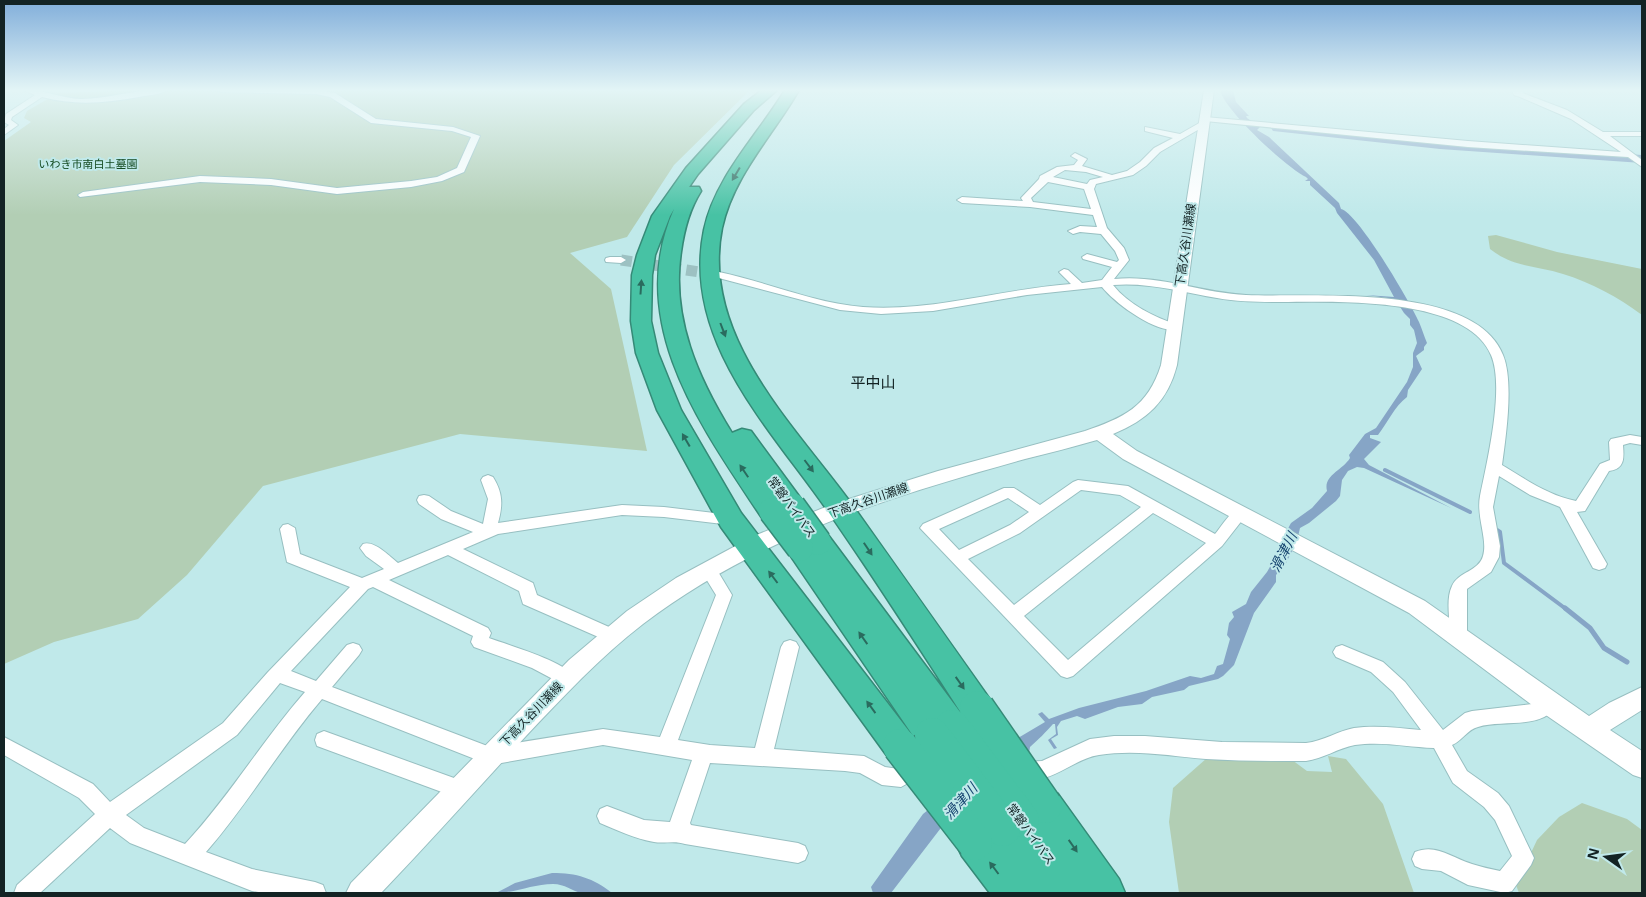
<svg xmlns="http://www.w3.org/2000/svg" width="1646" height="897" viewBox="0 0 1646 897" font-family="'Open Sans','Noto Sans JP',sans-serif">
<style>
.green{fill:#b2ceb4}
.water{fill:#86a5c6}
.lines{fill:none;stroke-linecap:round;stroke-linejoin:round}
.stream-far1{stroke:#86a5c6;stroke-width:4}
.stream{stroke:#86a5c6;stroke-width:5}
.river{fill:#86a5c6;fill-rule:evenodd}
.street-tunnel{stroke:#9dc1c2;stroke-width:11;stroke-dasharray:11 5.5;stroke-linecap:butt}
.street-casing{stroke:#97bfc1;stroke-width:2}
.secondary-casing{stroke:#97bfc1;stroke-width:2}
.highway-casing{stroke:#358a77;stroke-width:3}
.street{fill:#fff;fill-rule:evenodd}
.secondary{fill:#fff;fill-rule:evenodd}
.highway{fill:#47c2a4;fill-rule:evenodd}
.highway-bridge-far1-casing{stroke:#358a77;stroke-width:29;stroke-linecap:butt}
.highway-bridge-casing{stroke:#358a77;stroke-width:37;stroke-linecap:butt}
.highway-bridge-far1{stroke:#47c2a4;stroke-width:26}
.highway-bridge{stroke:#47c2a4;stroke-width:34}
.oneway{fill:#2a6b5e}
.labels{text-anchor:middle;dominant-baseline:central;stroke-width:4;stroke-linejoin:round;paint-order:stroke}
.far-park-label{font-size:11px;fill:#134a20;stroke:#c0e9ea}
.street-label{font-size:12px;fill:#132324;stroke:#c0e9ea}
.water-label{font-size:14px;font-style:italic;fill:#174570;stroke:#c0e9ea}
.quarter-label{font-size:15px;fill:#132324;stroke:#c0e9ea}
</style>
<rect width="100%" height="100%" fill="#c0e9ea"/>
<g class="green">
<polygon points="136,90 750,90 674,165 627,237 570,253 611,289 647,451 460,434 263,486 187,575 138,619 54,642 4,664 4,141 31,122 24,118 27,111 58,93"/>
<path d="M 1496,235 L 1557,252 L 1642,269 L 1642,315 C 1618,297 1592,283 1563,274 C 1536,265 1514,268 1490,249 L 1488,236 Z"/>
<polygon points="1328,756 1346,759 1383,804 1414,893 1179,893 1169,822 1173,788 1207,758 1288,757 1307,771 1332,772"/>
<polygon points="1582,803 1627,819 1642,830 1642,893 1519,893 1516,885 1537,840 1559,817"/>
</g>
<g class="water">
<path d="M 1220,90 L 1233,90 L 1236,102 L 1249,116 L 1246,116 L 1247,118 L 1260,127 L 1257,130 L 1269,137 L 1339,203 L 1341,209 C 1358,213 1410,302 1419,322 C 1422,329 1424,336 1427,343 L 1424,347 L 1424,350 L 1416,356 L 1422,369 L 1408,390 L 1407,397 C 1394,407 1388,422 1378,435 L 1370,435 L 1370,438 L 1381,442 L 1364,459 L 1369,465 L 1451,508 L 1364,468 L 1357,467 L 1348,471 L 1342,480 L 1340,496 L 1336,501 L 1309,523 L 1300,528 L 1297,541 L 1286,563 L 1276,575 L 1276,582 L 1254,613 L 1234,665 L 1223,676 L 1218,679 L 1189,686 L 1184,690 L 1152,697 L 1142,704 L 1118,707 L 1085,719 L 1077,716 L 1061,721 L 1057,727 L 1058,735 L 1051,739 L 1057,748 L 1054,749 L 1048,740 L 1056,734 L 1055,724 L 1053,724 C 1045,733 1039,739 1030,747 L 1029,753 L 947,820 L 891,893 L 873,893 L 871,887 L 923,814 L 1018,738 L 1045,722 L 1038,714 L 1042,712 L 1049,719 L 1079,708 L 1146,691 L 1190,676 L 1201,678 L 1214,674 L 1217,666 L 1223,664 L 1230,639 L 1227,635 L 1229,623 L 1234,617 L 1232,612 L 1246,604 L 1251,592 L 1267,572 L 1280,549 L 1284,536 L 1291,523 L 1312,508 L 1327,491 C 1323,475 1342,471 1350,458 L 1349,455 L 1365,434 L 1376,428 L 1407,382 L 1413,367 L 1413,353 L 1417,343 L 1414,330 L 1410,325 L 1410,319 L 1404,313 L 1395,299 L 1366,295 L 1394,297 L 1374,260 L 1337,213 L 1335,208 L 1310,185 L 1310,181 L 1305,181 L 1308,179 L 1306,177 C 1288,169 1224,110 1220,90 Z"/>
<path d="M 552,873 C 577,873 593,878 612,893 C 603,893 591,895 581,893 C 572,891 565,884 553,884 C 533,884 515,893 496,893 L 515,883 Z"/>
</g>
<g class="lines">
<g class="stream-far1">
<polyline points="1385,470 1470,512"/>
<polyline points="1497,530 1500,532 1504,563 1566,609"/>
</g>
<polyline class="stream" points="1565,608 1590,628 1604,648 1627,662"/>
<polygon class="river" points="1277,124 1440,141 1642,155 1642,163 1440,149 1273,131 1271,128"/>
<polyline class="street-tunnel" points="621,260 719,275"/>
<g class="street-casing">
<g id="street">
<path d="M 23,90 C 42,89 61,98 81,99 C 109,99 140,88 166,90 C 159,95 148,95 139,97 C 106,103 75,106 42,97 L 12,117 L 11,120 L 18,125 L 4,135 L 4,129 L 9,125 L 4,122 L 6,114 L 35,95 Z"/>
<polygon points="217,90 316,90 335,93 376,119 453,127 480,136 464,172 442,181 411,187 337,194 271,185 200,182 80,197 78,195 83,192 200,176 271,179 337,188 411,181 437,177 457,168 471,137 452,131 371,123 330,97 316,94 221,92"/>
<polygon points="1512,90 1520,90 1525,94 1567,110 1603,132 1642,132 1642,136 1610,136 1642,160 1642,167 1628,157 1468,147 1205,121 1201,119 1205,117 1468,141 1621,152 1571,119 1520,97 1514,95"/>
<path d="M 1201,122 L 1208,124 L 1160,152 L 1146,166 L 1133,175 L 1096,184 L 1094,189 L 1107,228 L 1124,248 L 1129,260 L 1114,279 C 1159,274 1201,293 1246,295 C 1310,298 1474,282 1503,355 C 1514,381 1506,436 1502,465 C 1525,479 1549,496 1576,501 L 1600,464 L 1610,460 L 1609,442 L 1611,439 L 1630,435 L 1642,437 L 1642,445 L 1630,443 L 1623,445 C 1624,458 1625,469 1609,471 L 1585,511 L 1577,512 L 1607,564 L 1605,568 L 1599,570 L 1593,568 L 1560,507 L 1530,495 L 1499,476 L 1493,507 L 1500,546 L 1499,557 L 1491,572 L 1467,589 L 1467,635 L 1464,640 L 1458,642 L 1452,640 L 1449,635 C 1451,620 1445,601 1452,586 C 1458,572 1479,571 1483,556 C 1488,539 1476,517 1480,496 C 1487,462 1505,387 1491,355 C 1466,296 1335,302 1281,302 C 1260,302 1238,302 1217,298 C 1182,292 1148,282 1113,285 C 1129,305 1154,317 1178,325 L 1180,327 L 1178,329 C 1157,335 1115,303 1102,287 L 1027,295 L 933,311 L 881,314 L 840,310 L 715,277 L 714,275 L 719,272 C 767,282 814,303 863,307 C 933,312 1001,289 1071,284 L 1059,272 L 1064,269 L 1068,270 L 1082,283 L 1102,280 L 1112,267 L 1083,259 L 1082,257 L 1087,254 L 1117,262 L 1119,260 L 1115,251 L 1101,234 L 1080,232 L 1073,234 L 1068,231 L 1080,226 L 1097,227 L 1093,215 L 1030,207 L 962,203 L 957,200 L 962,197 L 1023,201 L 1021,198 L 1039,179 L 1040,176 L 1057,167 L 1074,165 L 1078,160 L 1071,156 L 1075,153 L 1087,159 L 1082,166 L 1112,175 L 1127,171 L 1140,162 L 1154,148 L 1173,138 L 1145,131 L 1145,127 L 1180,134 ZM 1065,170 L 1086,172 L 1103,177 L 1090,180 L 1087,184 L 1053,177 ZM 1048,182 L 1084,189 L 1091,209 L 1033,202 L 1031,198 Z"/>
<polygon points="610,257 621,257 626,260 621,263 606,262 605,260 606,258"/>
<path d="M 488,475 L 493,477 C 503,493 503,505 498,523 L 622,505 L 664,507 L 731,515 L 736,516 L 739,520 L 736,524 L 731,525 L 664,517 L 622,515 L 498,534 L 463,549 L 533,583 L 537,595 L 618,631 L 621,636 L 618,641 L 612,643 L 523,604 L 519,591 L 448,555 L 389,580 L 488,628 L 491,633 L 489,638 C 508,645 567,662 575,678 L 572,683 L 566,686 L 532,668 L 474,647 L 471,642 L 473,636 L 373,587 L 368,589 L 291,671 L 316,681 L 347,645 L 353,643 L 359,645 L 362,650 L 359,655 L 332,687 L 490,747 L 603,729 L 660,737 L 716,595 L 700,569 L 702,565 L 708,563 L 714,565 L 732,595 L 678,740 L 710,745 L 755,748 L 781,647 L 784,642 L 790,640 L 796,642 L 799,647 L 774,749 L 864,756 L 885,767 L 899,769 L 917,759 L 924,762 L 927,768 L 924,774 L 901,787 L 882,785 L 860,773 L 845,771 L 710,763 L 690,823 L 691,825 L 798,843 L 805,846 L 808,853 L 805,860 L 798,863 L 685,844 C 674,840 665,844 654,842 C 635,839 617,830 600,823 L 597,816 L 600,809 L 607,806 L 644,820 L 670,822 L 692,760 L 603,745 L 490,765 L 322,699 C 280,748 248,804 206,852 L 252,869 L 315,882 L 323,885 L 326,893 L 264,893 L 252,891 L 130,843 L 110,828 L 40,893 L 14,893 L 17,885 L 95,814 L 79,798 L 4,755 L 4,737 L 93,784 L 110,802 L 223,723 L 268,672 L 350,587 L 287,562 L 280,529 L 283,525 L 288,524 L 295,528 L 300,554 L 362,578 L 384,569 L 366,556 L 360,548 L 363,544 C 374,540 389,556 398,563 L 473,532 L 441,519 L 419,504 L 417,500 L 419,496 L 424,495 L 429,496 L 451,511 L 483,524 L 488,499 L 481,480 L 483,477 ZM 280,683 L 305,692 C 262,741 229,797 185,844 L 144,828 L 126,815 L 237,735 Z"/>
<path d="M 1078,480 L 1128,486 L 1215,534 C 1223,525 1232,506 1245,510 L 1247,514 L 1222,546 L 1073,676 L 1067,678 L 1061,676 L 920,528 L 923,524 L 1004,488 L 1014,488 L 1040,505 L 1073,482 ZM 1081,490 L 1120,495 L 1141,507 L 1014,605 L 968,559 L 1020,533 ZM 1008,498 L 1029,512 L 1010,525 L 959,550 L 939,529 ZM 1153,513 L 1206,543 L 1068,660 L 1024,616 Z"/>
<path d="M 1342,645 L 1383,662 L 1405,682 L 1443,730 L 1465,713 L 1472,711 L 1532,704 L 1549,695 L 1555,697 L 1558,703 C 1545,731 1502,719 1478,727 C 1468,729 1462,741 1452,745 L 1467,771 L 1498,793 L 1509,806 L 1534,858 L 1531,865 L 1512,891 L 1505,893 L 1468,885 L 1441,871 L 1422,869 L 1415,866 L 1412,859 L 1415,852 C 1436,843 1452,858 1472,864 C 1481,867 1491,869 1500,871 L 1512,856 L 1495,820 L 1484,807 L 1453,783 L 1434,748 C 1408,747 1381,741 1355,745 C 1338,748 1323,759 1306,761 C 1273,761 1239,761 1206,759 C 1171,756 1135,749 1099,755 C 1071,759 1048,789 1017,777 L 1014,771 L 1017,765 L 1024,762 L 1042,761 L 1090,739 L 1114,736 L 1145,736 L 1222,742 L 1306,743 C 1323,741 1338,731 1354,728 C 1376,725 1399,728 1421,730 L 1393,692 L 1371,672 L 1336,657 L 1333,652 L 1336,647 Z"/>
<polygon points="324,731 465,782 468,789 465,796 458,798 317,746 315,740 317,734"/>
</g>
</g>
<g class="secondary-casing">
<path id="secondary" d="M 1204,90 L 1214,90 L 1177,365 C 1168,401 1147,420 1113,434 L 1137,451 L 1425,601 L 1589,716 L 1609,703 L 1642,687 L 1642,710 L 1610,730 L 1642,751 L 1642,778 L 1633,775 L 1540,711 L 1409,613 L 1123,459 L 1097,440 C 1073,447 1049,453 1025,459 C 889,497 757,537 643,624 C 600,657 563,697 526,736 C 478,788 430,842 381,893 L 346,893 L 351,883 L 569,660 L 627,611 L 676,578 L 754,536 L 833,504 L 938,471 L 1085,431 C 1123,418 1148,407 1161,365 Z"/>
</g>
<g class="highway-casing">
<g id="highway">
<path d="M 762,90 L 777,90 L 754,110 L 698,174 L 689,187 L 699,187 L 701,191 C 689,210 684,230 681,252 C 671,318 698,378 732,433 L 742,429 L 751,431 L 801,499 L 805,506 L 801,513 L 792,515 L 784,513 L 782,518 L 772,521 L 762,518 C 702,427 624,323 674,209 L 670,216 L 655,255 L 652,275 L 651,321 L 658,353 L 681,410 L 741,513 L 912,735 L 917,746 L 912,757 L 900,762 L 888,757 L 721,527 L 657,410 L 636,353 L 631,321 L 632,275 L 637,255 L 652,216 L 686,168 L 744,104 Z"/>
<path d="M 785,90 L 799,90 C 773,135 733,176 722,228 C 700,337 796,427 853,506 C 899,570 944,634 989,698 L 994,708 L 989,718 L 977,723 L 964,717 L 969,727 L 964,738 L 952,742 L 947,740 L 944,746 L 932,750 L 920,746 L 790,555 L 786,548 L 790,541 L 800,538 L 806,539 L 808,535 L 818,532 L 828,535 L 963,716 C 920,649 877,582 832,517 C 774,432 681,342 704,230 C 715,177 758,135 785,90 Z"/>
<polygon points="1045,789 1058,794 1119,879 1125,893 990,893 962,856 956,843 962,830 975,824 985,828 990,816 1003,811 1007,812 1009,807 1022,802 1027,804 1032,794"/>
</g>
</g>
<use href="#street" class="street"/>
<use href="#secondary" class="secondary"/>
<use href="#highway" class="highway"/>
<g class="highway-bridge-far1-casing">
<g id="highway-bridge-far1">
<polyline points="792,506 818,542"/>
<polyline points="772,511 800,548"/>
</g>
</g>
<g class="highway-bridge-casing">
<g id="highway-bridge">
<polyline points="977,708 1045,806"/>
<polyline points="952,727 1022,820"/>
<polyline points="932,735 1003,829"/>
<polyline points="900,746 975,843"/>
</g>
</g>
<use href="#highway-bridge-far1" class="highway-bridge-far1"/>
<use href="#highway-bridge" class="highway-bridge"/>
</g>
<defs><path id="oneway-solid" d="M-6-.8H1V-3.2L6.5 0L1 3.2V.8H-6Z" transform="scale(1.25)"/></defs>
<g class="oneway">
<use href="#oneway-solid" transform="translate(736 174) rotate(121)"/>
<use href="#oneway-solid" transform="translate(641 287) rotate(-86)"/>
<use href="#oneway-solid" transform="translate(723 330) rotate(69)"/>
<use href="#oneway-solid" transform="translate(686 440) rotate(-120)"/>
<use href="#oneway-solid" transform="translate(809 466) rotate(53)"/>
<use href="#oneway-solid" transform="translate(744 471) rotate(-124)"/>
<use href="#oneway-solid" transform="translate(868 549) rotate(56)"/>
<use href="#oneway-solid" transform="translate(773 577) rotate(-127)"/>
<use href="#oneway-solid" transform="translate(863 638) rotate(-125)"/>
<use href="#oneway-solid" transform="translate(960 683) rotate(55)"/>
<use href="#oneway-solid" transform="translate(871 707) rotate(-126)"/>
<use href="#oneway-solid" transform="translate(1073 846) rotate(55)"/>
<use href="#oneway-solid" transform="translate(994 868) rotate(-127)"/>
</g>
<linearGradient id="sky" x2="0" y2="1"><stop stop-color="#81aeda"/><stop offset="0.42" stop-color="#e3f5f6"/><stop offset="1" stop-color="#e3f5f6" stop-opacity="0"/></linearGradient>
<rect width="1646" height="215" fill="url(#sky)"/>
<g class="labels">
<g class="far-park-label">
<text x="88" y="163">いわき市南白土墓園</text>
</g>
<g class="street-label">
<text transform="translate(1185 245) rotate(-82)">下高久谷川瀬線</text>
<text transform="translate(868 500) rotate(-19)">下高久谷川瀬線</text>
<text transform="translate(792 507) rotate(54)">常磐バイパス</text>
<text transform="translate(531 714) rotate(-46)">下高久谷川瀬線</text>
<text transform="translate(1031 834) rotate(54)">常磐バイパス</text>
</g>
<g class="water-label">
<text transform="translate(1283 552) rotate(-63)">滑津川</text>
<text transform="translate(960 801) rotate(-48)">滑津川</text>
</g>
<g class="quarter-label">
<text x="873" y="382">平中山</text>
</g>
</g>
<rect width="1646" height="897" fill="none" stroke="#132324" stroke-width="10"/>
<g transform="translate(1606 857) rotate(284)" stroke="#c0e9ea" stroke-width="4" paint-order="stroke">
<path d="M0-4L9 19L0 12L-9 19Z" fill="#132324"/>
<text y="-8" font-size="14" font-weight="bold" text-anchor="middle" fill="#132324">N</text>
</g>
</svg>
